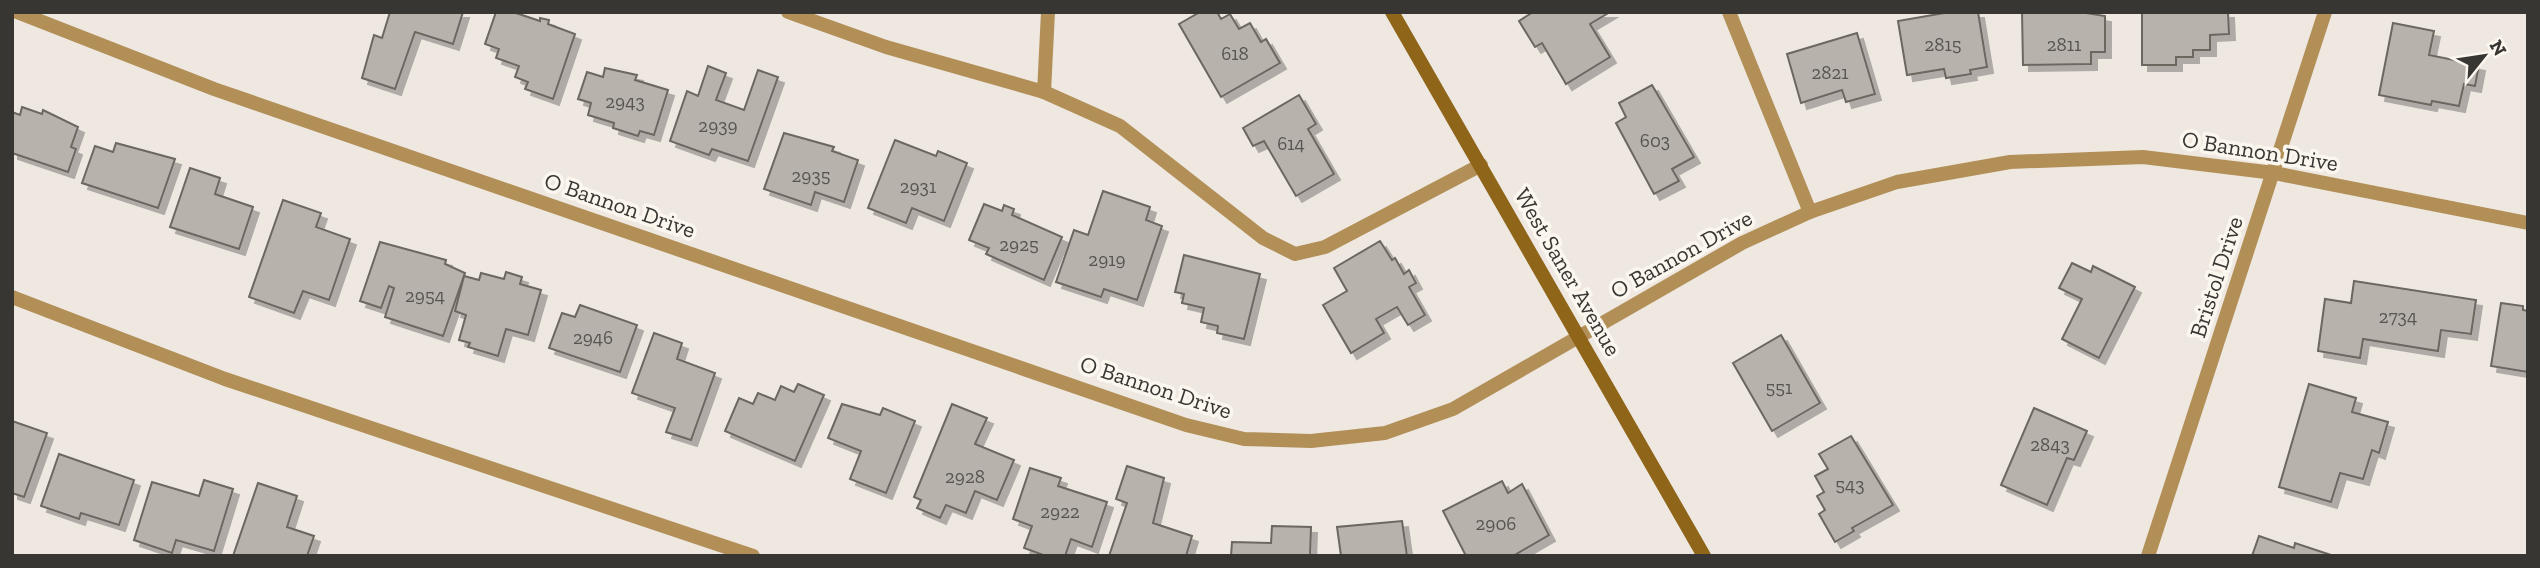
<svg xmlns="http://www.w3.org/2000/svg" width="2540" height="568" viewBox="0 0 2540 568" font-family="'Zilla Slab',serif">
<style>
.building{fill:#b7b2ab;stroke:#6c6761;stroke-width:2;filter:url(#shadow)}
.lines{fill:none;stroke-linecap:round;stroke-linejoin:round}
.lane{stroke:#b38f58;stroke-width:14}
.street{stroke:#b38f58;stroke-width:14}
.secondary{stroke:#8f651a;stroke-width:14}
.labels{text-anchor:middle;dominant-baseline:central;stroke-width:7;stroke-linejoin:round;paint-order:stroke}
.number-label{font-size:19px;fill:#585551}
.street-label{font-size:23px;fill:#383633;stroke:#fbf6ee}
</style>
<defs>
<filter id="shadow"><feDropShadow dx="6" dy="6" stdDeviation="0" flood-color="#0004"/></filter>
</defs>
<rect width="100%" height="100%" fill="#eee8e1"/>
<g class="building">
<polygon points="390,12 463,12 453,44 415,32 395,89 362,78 374,35 382,38"/>
<polygon points="496,12 513,12 540,21 540,18 549,20 548,24 575,34 553,99 525,89 528,82 515,77 519,66 496,58 499,49 485,44"/>
<polygon points="1200,12 1217,12 1221,19 1230,14 1239,29 1250,23 1261,42 1266,39 1280,63 1221,97 1179,24"/>
<polygon points="1533,12 1610,12 1590,24 1610,57 1566,84 1542,43 1535,47 1519,21"/>
<polygon points="1950,12 1978,12 1987,67 1970,70 1971,74 1946,78 1944,69 1907,75 1898,21"/>
<polygon points="2022,12 2080,12 2105,16 2105,52 2091,52 2091,64 2023,65"/>
<polygon points="2142,12 2228,12 2229,34 2210,35 2210,50 2193,50 2193,57 2176,57 2176,65 2142,65"/>
<polygon points="2393,23 2434,31 2429,55 2479,65 2475,86 2464,84 2459,106 2432,101 2431,105 2379,95"/>
<polygon points="1857,33 1875,94 1846,102 1842,90 1801,103 1787,54"/>
<polygon points="708,66 726,73 716,100 744,110 758,70 778,77 748,161 712,149 709,155 670,141 687,91 698,96"/>
<polygon points="605,68 637,75 635,80 668,90 654,135 640,131 638,136 613,128 614,123 588,115 591,103 578,99 587,72 603,77"/>
<polygon points="1652,85 1694,157 1672,169 1679,181 1654,194 1616,123 1626,117 1619,103"/>
<polygon points="1299,95 1316,124 1308,129 1334,174 1296,196 1264,141 1253,146 1243,128"/>
<polygon points="22,107 42,114 43,110 78,127 71,147 76,149 68,172 12,153 12,112 20,115"/>
<polygon points="784,133 834,147 832,151 858,160 844,202 815,192 811,205 764,189"/>
<polygon points="895,140 936,156 938,151 967,163 944,221 912,208 906,223 868,208"/>
<polygon points="116,143 175,159 158,208 82,183 95,146 113,152"/>
<polygon points="190,168 220,178 215,194 253,207 239,249 170,227"/>
<polygon points="1103,191 1150,207 1146,220 1162,226 1137,300 1104,289 1101,297 1056,282 1074,230 1088,235"/>
<polygon points="283,200 321,213 316,227 350,239 329,300 303,291 294,313 249,297"/>
<polygon points="984,204 1002,211 1004,205 1014,209 1012,215 1062,237 1044,280 986,254 989,248 969,240"/>
<polygon points="1380,241 1392,260 1395,258 1404,274 1409,270 1416,283 1409,287 1425,315 1408,325 1397,307 1376,319 1384,333 1351,353 1323,305 1347,291 1334,268"/>
<polygon points="380,242 446,260 445,264 465,273 443,336 385,317 394,288 389,286 381,308 360,301"/>
<polygon points="1184,255 1260,274 1244,339 1217,333 1218,326 1201,322 1204,308 1182,303 1184,294 1175,292"/>
<polygon points="2072,263 2091,272 2093,266 2135,287 2099,358 2062,339 2082,299 2059,288"/>
<polygon points="506,272 522,277 520,284 541,290 528,335 506,329 498,356 468,347 470,343 459,340 466,315 455,311 464,276 479,280 481,273 504,279"/>
<polygon points="2354,281 2476,300 2471,334 2441,330 2438,351 2363,339 2360,358 2318,351 2325,299 2351,303"/>
<polygon points="2501,303 2523,306 2523,310 2528,311 2528,372 2491,366"/>
<polygon points="580,305 637,325 620,372 549,348 562,313 575,317"/>
<polygon points="654,333 682,343 677,359 715,373 691,440 666,432 675,408 632,393"/>
<polygon points="1781,335 1820,403 1772,431 1733,363"/>
<polygon points="798,384 824,395 795,461 725,431 739,398 753,404 758,393 775,400 781,386 794,392"/>
<polygon points="2309,384 2356,398 2352,412 2388,422 2379,453 2372,450 2363,479 2340,473 2331,502 2279,487"/>
<polygon points="842,404 880,415 883,408 915,421 886,493 850,479 861,451 828,438"/>
<polygon points="952,404 987,418 975,444 1014,460 997,500 975,491 966,513 946,505 940,518 917,508 921,500 914,497"/>
<polygon points="2034,408 2087,431 2074,460 2067,458 2047,505 2001,485"/>
<polygon points="12,421 47,433 24,497 12,493"/>
<polygon points="1851,436 1893,505 1852,528 1854,531 1835,542 1819,514 1825,510 1817,496 1824,492 1815,476 1828,469 1819,454"/>
<polygon points="59,454 134,480 119,525 81,513 79,519 41,506"/>
<polygon points="1127,466 1164,478 1153,523 1192,536 1186,556 1109,556 1127,503 1116,499"/>
<polygon points="1030,468 1061,478 1058,486 1107,502 1092,547 1071,539 1065,556 1046,556 1024,548 1032,526 1013,519"/>
<polygon points="204,480 233,489 214,551 176,540 172,553 134,540 152,482 199,496"/>
<polygon points="1502,481 1508,493 1522,484 1549,535 1513,556 1466,556 1443,511"/>
<polygon points="258,483 297,496 287,527 314,536 307,556 233,556"/>
<polygon points="1402,521 1407,556 1341,556 1337,527"/>
<polygon points="1272,526 1311,527 1310,556 1231,556 1232,542 1271,543"/>
<polygon points="2259,536 2294,548 2295,543 2334,556 2252,556"/>
</g>
<g class="lines">
<g class="lane">
<polyline points="788,12 886,47 1044,92 1120,126 1263,238 1295,254 1325,247 1481,165"/>
<polyline points="1729,12 1810,212"/>
<polyline points="1044,92 1048,12"/>
<polyline points="12,297 225,379 753,556"/>
</g>
<g class="street">
<polyline points="17,12 214,89 1186,425 1244,439 1311,441 1385,433 1453,409 1742,243 1810,212 1897,182 2010,162 2143,157 2274,173 2528,223"/>
<polyline points="2148,556 2325,12"/>
</g>
<polyline class="secondary" points="1392,12 1704,556"/>
</g>
<g class="labels">
<g class="number-label">
<text x="1943" y="44">2815</text>
<text x="2064" y="44">2811</text>
<text x="1235" y="53">618</text>
<text x="1830" y="72">2821</text>
<text x="625" y="101">2943</text>
<text x="718" y="125">2939</text>
<text x="1655" y="140">603</text>
<text x="1291" y="143">614</text>
<text x="811" y="175">2935</text>
<text x="918" y="186">2931</text>
<text x="1019" y="244">2925</text>
<text x="1107" y="259">2919</text>
<text x="425" y="295">2954</text>
<text x="2398" y="316">2734</text>
<text x="593" y="337">2946</text>
<text x="1779" y="387">551</text>
<text x="2050" y="444">2843</text>
<text x="965" y="476">2928</text>
<text x="1850" y="484">543</text>
<text x="1060" y="511">2922</text>
<text x="1496" y="523">2906</text>
</g>
<g class="street-label">
<text transform="translate(2260 151) rotate(9)">O Bannon Drive</text>
<text transform="translate(620 205) rotate(19)">O Bannon Drive</text>
<text transform="translate(1681 254) rotate(-29)">O Bannon Drive</text>
<text transform="translate(1568 272) rotate(60)">West Saner Avenue</text>
<text transform="translate(2216 277) rotate(-72)">Bristol Drive</text>
<text transform="translate(1156 387) rotate(18)">O Bannon Drive</text>
</g>
</g>
<rect width="2540" height="568" fill="none" stroke="#383633" stroke-width="28"/>
<g transform="translate(2484 56) rotate(60)" stroke="#fbf6ee" stroke-width="5" paint-order="stroke">
<path d="M0-5L12 26L0 18L-12 26Z" fill="#383633"/>
<text y="-10" font-size="19" font-weight="bold" text-anchor="middle" fill="#383633">N</text>
</g>
</svg>
